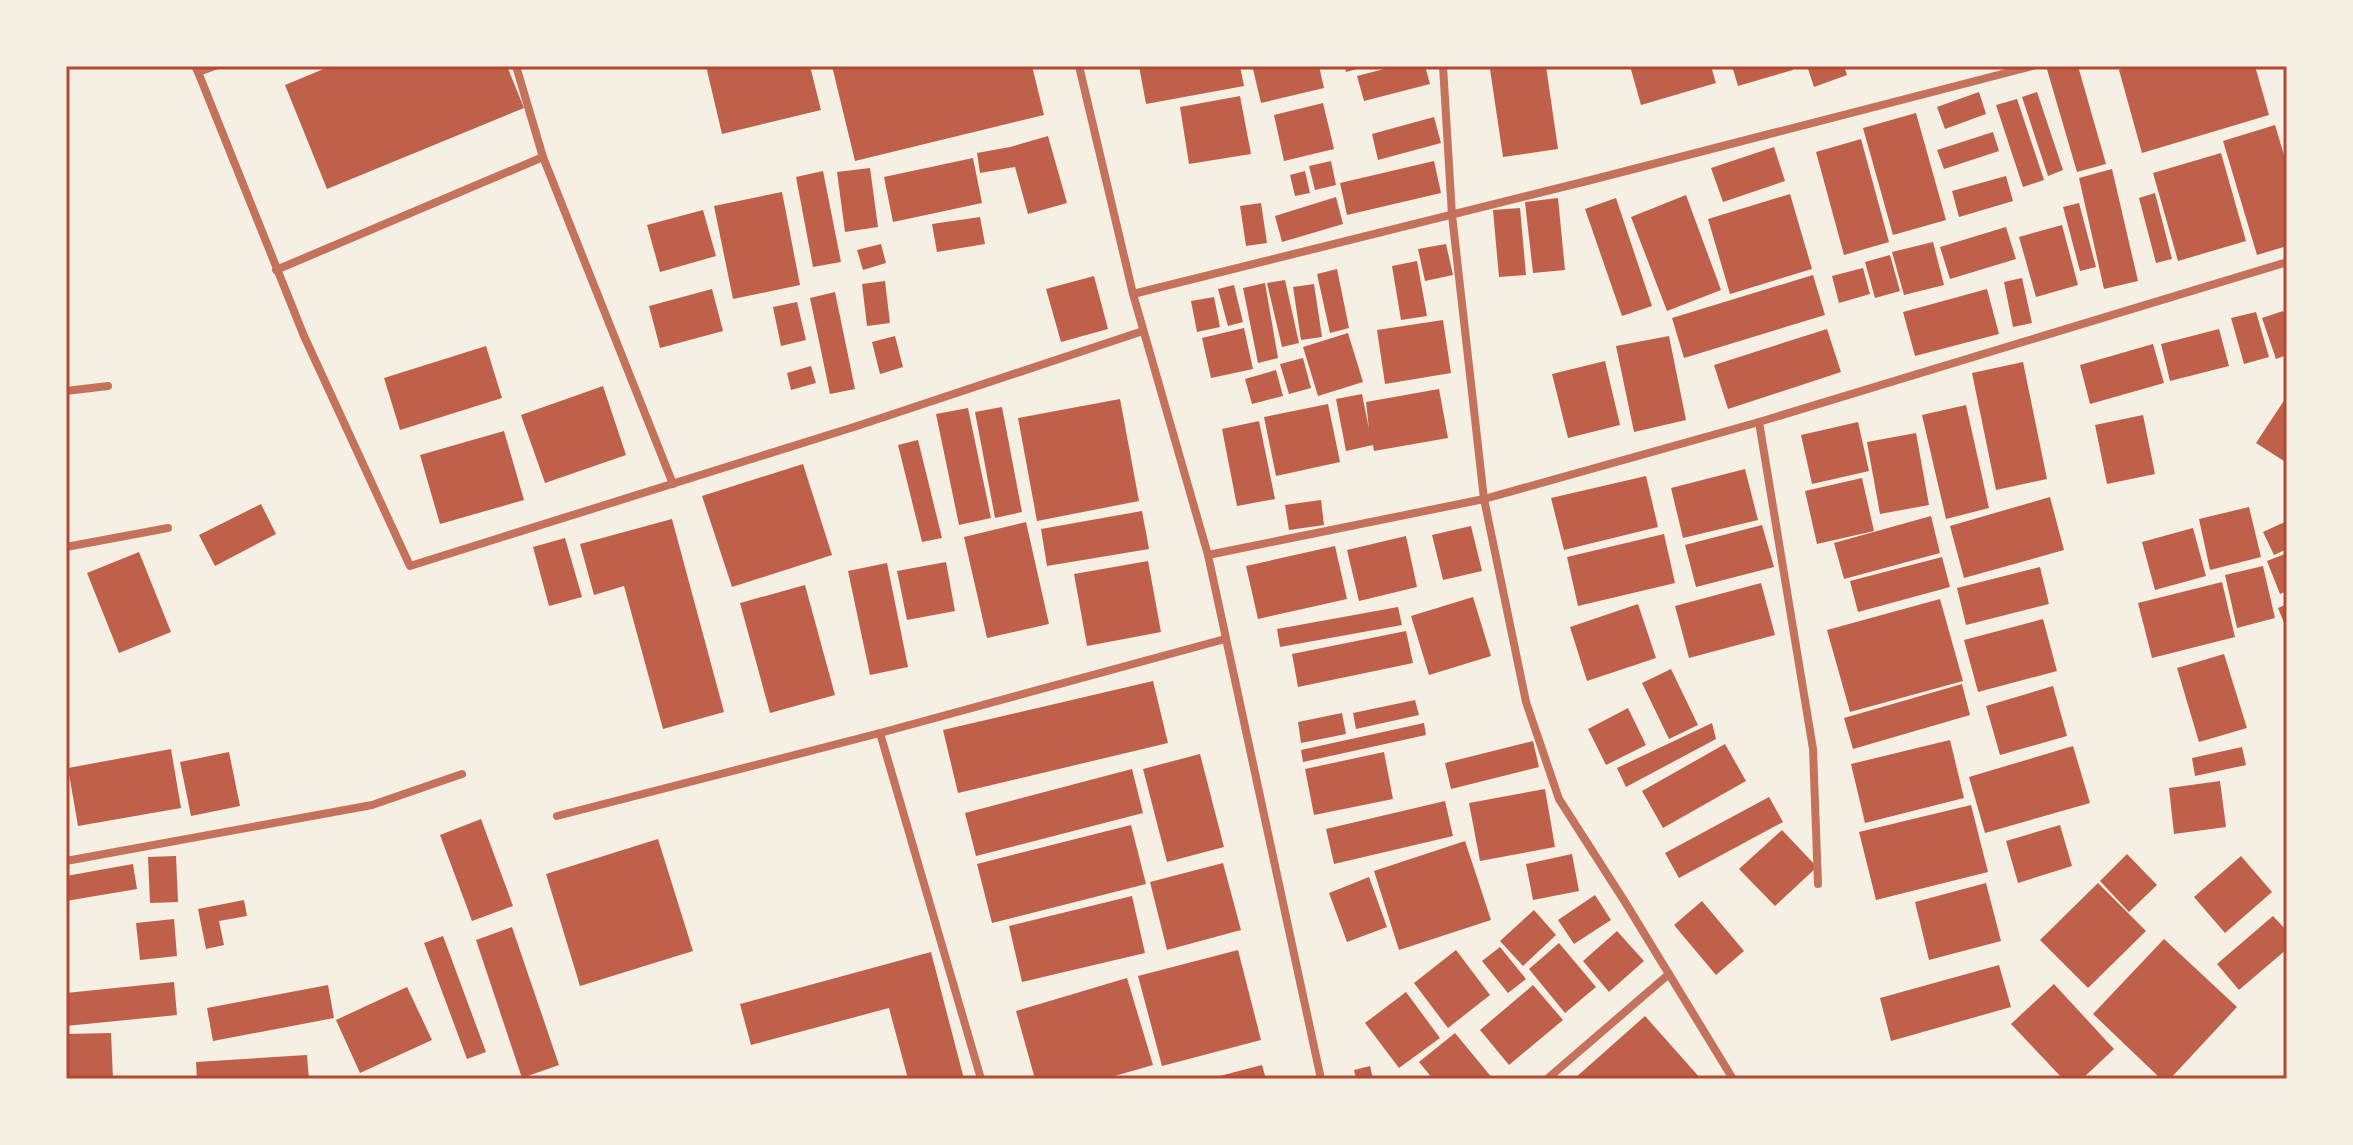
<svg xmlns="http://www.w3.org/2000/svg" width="2353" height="1145" viewBox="0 0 2353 1145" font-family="'Titillium Web',sans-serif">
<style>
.building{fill:#bf614a}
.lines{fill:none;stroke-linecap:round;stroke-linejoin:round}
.minor{stroke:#c5725c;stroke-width:8}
.neatline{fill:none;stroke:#b5482f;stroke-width:3}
</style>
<rect width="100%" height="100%" fill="#f6efe4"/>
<g class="building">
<polygon points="331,66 507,66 524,108 327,189 285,85"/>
<polygon points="706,66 810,66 821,110 722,134"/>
<polygon points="832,66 1032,66 1044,115 855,161"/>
<polygon points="1139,66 1240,66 1244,86 1146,104"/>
<polygon points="1266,66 1319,66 1324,88 1261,103 1253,69"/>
<polygon points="1345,66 1364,66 1364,67 1346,72"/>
<polygon points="1396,66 1425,66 1430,84 1364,101 1357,76"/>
<polygon points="1513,66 1546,66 1558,149 1503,157 1490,69"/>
<polygon points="1630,66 1711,66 1716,83 1641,105"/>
<polygon points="1732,66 1791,66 1793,70 1738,86"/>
<polygon points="1807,66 1844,66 1847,75 1814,87"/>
<polygon points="2046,66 2078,66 2106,164 2077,172"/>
<polygon points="2130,66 2255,66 2269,115 2142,153 2119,70"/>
<polygon points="1979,92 1986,114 1945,129 1937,107"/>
<polygon points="2037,92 2063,170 2048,176 2022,97"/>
<polygon points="1240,96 1251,154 1189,164 1180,107"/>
<polygon points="2017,99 2044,180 2023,187 1996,105"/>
<polygon points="1323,103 1334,149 1284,161 1274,115"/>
<polygon points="1916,113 1946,220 1893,235 1863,128"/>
<polygon points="1434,117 1441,143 1378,160 1372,134"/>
<polygon points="2275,125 2287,165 2287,246 2257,255 2223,141"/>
<polygon points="1993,132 1999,151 1944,169 1937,150"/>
<polygon points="1048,136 1067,203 1028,214 1015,167 980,173 977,153 1010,147"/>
<polygon points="1861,139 1889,242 1844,255 1816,152"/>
<polygon points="1774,147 1785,181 1723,202 1711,168"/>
<polygon points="2221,153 2246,241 2178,261 2153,173"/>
<polygon points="973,158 982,203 893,222 884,177"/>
<polygon points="1331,161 1336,185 1315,190 1309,166"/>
<polygon points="1434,161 1441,193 1347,215 1340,183"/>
<polygon points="870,168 878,227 845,232 837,172"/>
<polygon points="2112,169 2138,281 2104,289 2079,178"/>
<polygon points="823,171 841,262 813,267 796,177"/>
<polygon points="1305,171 1310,193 1295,196 1290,175"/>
<polygon points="2006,176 2013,201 1959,217 1952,191"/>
<polygon points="782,192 800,285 733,299 714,206"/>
<polygon points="2155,193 2172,259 2156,263 2139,198"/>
<polygon points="1790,194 1812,269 1730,294 1708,219"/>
<polygon points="1686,195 1721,290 1667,311 1631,217"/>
<polygon points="1336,197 1343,224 1282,242 1275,216"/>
<polygon points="1558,198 1565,270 1533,273 1525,202"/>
<polygon points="1616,198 1652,306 1622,316 1585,209"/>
<polygon points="1261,203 1267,243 1246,246 1240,206"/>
<polygon points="2079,203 2096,267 2080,271 2063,207"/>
<polygon points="1520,208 1526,275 1499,277 1493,210"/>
<polygon points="703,210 716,256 660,272 647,225"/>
<polygon points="980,217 985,244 937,252 932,224"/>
<polygon points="2062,225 2078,285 2036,297 2019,237"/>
<polygon points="2006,227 2016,259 1950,279 1940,247"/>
<polygon points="1933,242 1944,285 1904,295 1892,252"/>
<polygon points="881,244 886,263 863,270 857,250"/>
<polygon points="1446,244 1453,275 1425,281 1418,249"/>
<polygon points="1890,255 1900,291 1875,298 1865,262"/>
<polygon points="1417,261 1427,316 1401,320 1392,266"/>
<polygon points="1863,268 1870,294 1839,303 1832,276"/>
<polygon points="1337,269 1349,328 1330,333 1317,274"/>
<polygon points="1813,275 1825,315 1684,358 1672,318"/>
<polygon points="1094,276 1108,329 1061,342 1046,289"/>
<polygon points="2022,278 2032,323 2013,327 2004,282"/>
<polygon points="1285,280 1299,343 1282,347 1267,283"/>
<polygon points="885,281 890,323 867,326 862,284"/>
<polygon points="1265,283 1278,358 1258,363 1243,288"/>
<polygon points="1314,284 1322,337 1301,340 1293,287"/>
<polygon points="1234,285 1243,322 1228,326 1218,289"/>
<polygon points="712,289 723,331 660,348 649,306"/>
<polygon points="1987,289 1999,334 1915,356 1903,312"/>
<polygon points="835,292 855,389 830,394 810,298"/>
<polygon points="1214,297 1220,327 1197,332 1191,301"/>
<polygon points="797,302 806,340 781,346 773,307"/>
<polygon points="2283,311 2284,313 2287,312 2287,355 2276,359 2262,318"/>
<polygon points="2256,312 2269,357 2244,364 2231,318"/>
<polygon points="1443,320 1451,373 1385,384 1377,330"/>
<polygon points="1244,328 1253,369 1211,378 1202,338"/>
<polygon points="1827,329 1841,372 1728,409 1714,365"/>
<polygon points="2219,329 2229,366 2170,381 2161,344"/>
<polygon points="1348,333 1363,382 1318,396 1303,347"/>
<polygon points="895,336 903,367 880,374 872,342"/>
<polygon points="1669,336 1686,420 1634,432 1616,346"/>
<polygon points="2153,344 2164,383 2090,404 2080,365"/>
<polygon points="486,346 502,398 400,430 384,378"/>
<polygon points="1303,358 1311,388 1289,394 1280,364"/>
<polygon points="1605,361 1620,425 1568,438 1552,374"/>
<polygon points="2023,362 2047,479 1996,490 1972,373"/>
<polygon points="811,366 816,383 791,390 787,373"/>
<polygon points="1276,370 1283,396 1252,404 1245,379"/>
<polygon points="603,386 626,455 545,483 521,415"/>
<polygon points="1439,389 1448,438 1374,451 1373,445 1346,451 1336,399 1362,394 1369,429 1366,402"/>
<polygon points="2287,396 2287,463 2256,443"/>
<polygon points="1120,399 1139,501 1037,521 1018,418"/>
<polygon points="1328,404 1340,462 1276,476 1264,417"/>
<polygon points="1966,405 1989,508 1946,519 1922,415"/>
<polygon points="1002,407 1022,512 995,518 975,412"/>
<polygon points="968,408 991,518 959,525 936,414"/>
<polygon points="2143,415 2155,474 2107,484 2095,425"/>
<polygon points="1259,421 1275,499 1237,506 1222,429"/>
<polygon points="1858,422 1869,471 1812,484 1801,435"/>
<polygon points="504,431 524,500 440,524 420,455"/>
<polygon points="1916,433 1929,505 1880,514 1867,442"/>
<polygon points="918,440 942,538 922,542 898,445"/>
<polygon points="803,464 832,555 732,587 702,496"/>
<polygon points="1745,469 1758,520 1683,538 1671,488"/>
<polygon points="1646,476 1658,527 1564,550 1551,498"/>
<polygon points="1862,478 1874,531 1817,544 1805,491"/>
<polygon points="2050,497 2064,550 1964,578 1950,526"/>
<polygon points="1321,500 1324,525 1289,530 1285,505"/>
<polygon points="261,504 276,534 215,566 199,535"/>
<polygon points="2249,507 2261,557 2210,570 2199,519"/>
<polygon points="1142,511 1149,549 1047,566 1041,529"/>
<polygon points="1931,516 1940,553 1844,579 1834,543"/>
<polygon points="672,519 724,712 663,729 624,586 594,595 580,544"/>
<polygon points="2287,521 2287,549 2274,555 2263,532"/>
<polygon points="1026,522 1049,624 987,638 964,537"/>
<polygon points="1762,525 1774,567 1696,587 1685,545"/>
<polygon points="1471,526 1482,571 1443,580 1432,535"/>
<polygon points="2193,528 2206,576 2155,590 2142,542"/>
<polygon points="1664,534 1675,583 1578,606 1567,557"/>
<polygon points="1406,536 1417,587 1359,601 1347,550"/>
<polygon points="565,538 582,597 549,606 533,547"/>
<polygon points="1335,546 1347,599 1258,619 1246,566"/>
<polygon points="139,552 171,632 119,653 87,573"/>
<polygon points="2287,553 2287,591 2280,594 2267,561"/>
<polygon points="1942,557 1950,587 1858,612 1850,581"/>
<polygon points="1148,561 1161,632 1087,646 1074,574"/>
<polygon points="946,562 955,611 907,620 897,571"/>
<polygon points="887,563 908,667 870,675 848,571"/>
<polygon points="2263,566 2275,618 2237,628 2225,575"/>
<polygon points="2040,567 2049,604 1966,625 1957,588"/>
<polygon points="2222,582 2235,637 2152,658 2138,603"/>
<polygon points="1761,583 1775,635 1689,658 1675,606"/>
<polygon points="805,585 835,695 770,713 740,603"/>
<polygon points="1473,597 1491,656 1429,675 1411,616"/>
<polygon points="1940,599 1963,681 1850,712 1827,630"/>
<polygon points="1638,604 1656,658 1587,681 1570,627"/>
<polygon points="2287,604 2287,630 2278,608"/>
<polygon points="1398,607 1402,625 1280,647 1277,629"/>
<polygon points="2043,619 2057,671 1978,692 1964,640"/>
<polygon points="1406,631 1413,663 1298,687 1292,654"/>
<polygon points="2224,654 2247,728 2199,742 2177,668"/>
<polygon points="1671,669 1698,725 1669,739 1642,683"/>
<polygon points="1153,681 1168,743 958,793 943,730"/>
<polygon points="1962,684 1970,715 1853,749 1844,718"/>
<polygon points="2053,686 2067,736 2000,755 1986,706"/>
<polygon points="1415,700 1419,715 1356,729 1353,713"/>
<polygon points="1628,708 1646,745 1606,765 1588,729"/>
<polygon points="1342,713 1346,734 1301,743 1298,722"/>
<polygon points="1424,723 1426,735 1303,762 1301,750"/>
<polygon points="1712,723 1716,739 1626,787 1617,768"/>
<polygon points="1950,740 1964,798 1865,823 1851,764"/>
<polygon points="1533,741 1539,767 1451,789 1445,763"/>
<polygon points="1725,744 1746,781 1663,828 1642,791"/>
<polygon points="2073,746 2090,803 1985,833 1969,777"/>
<polygon points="2242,747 2246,765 2195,776 2192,758"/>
<polygon points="171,749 181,808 78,826 68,768"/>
<polygon points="229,752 240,806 191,816 180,762"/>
<polygon points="1384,752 1393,799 1314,815 1305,769"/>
<polygon points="1200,754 1224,847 1167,862 1143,769"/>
<polygon points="1132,769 1143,813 976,856 965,813"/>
<polygon points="2220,781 2226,827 2174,834 2169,788"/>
<polygon points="1545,789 1555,847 1480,861 1469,803"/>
<polygon points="1769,797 1783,822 1679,878 1665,853"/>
<polygon points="1445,801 1453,836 1334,864 1326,829"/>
<polygon points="1971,805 1988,872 1876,900 1859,832"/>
<polygon points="481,819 513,906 472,921 440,835"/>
<polygon points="1131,825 1146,884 992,923 977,864"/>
<polygon points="2060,825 2072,866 2018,883 2006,841"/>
<polygon points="1782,830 1817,867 1775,906 1739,869"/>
<polygon points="658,839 693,951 580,986 546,874"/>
<polygon points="1465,841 1491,920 1399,950 1374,871"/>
<polygon points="1572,854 1579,891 1533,900 1526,864"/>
<polygon points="2127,854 2157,885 2129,912 2100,881"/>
<polygon points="176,856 178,902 150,903 148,857"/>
<polygon points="2241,856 2272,892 2225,933 2194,897"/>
<polygon points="1223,863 1241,930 1167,950 1150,882"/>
<polygon points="133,864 137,889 66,901 66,876"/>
<polygon points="1369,877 1387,927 1347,942 1329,893"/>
<polygon points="1986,883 2001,941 1929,960 1915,902"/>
<polygon points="2098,883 2146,931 2088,988 2040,940"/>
<polygon points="1595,895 1611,920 1574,944 1558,920"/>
<polygon points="1132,896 1145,953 1022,982 1009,926"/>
<polygon points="244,900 247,916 219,921 224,945 206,949 198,909"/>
<polygon points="1702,901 1744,951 1716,975 1674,925"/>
<polygon points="1534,910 1556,935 1523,966 1500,941"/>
<polygon points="2273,916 2287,931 2287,949 2239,990 2217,964"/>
<polygon points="174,919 177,956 140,960 136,923"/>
<polygon points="512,927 559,1065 522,1078 476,940"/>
<polygon points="1617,931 1644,961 1609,992 1583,961"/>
<polygon points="443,936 486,1052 467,1059 424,943"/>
<polygon points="2164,939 2237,1007 2170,1079 2161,1079 2093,1014"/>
<polygon points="1559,943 1596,987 1565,1013 1529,969"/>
<polygon points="1500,947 1526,979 1508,993 1482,961"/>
<polygon points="1238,950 1261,1040 1162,1066 1138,976"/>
<polygon points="1456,950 1490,995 1448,1028 1414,983"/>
<polygon points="931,952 964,1079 908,1079 889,1008 751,1045 740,1004"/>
<polygon points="1999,965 2011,1007 1891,1041 1880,998"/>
<polygon points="1127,978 1153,1065 1104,1079 1035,1079 1016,1011"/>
<polygon points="174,982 177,1015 66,1026 66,993"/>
<polygon points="2054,984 2114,1049 2082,1079 2063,1079 2011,1024"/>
<polygon points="328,985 334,1018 213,1041 207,1008"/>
<polygon points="1533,985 1563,1020 1509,1065 1480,1030"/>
<polygon points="407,987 432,1040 360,1073 336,1020"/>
<polygon points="1406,992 1440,1038 1399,1068 1365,1023"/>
<polygon points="1645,1016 1701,1079 1574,1079"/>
<polygon points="111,1033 113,1079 66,1079 66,1034"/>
<polygon points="1455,1033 1493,1079 1433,1079 1419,1062"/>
<polygon points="307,1055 309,1079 197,1079 196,1062"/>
<polygon points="1262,1065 1266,1079 1212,1079 1212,1078"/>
<polygon points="1370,1066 1373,1079 1356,1079 1354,1070"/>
</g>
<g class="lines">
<g class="minor">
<polyline points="195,66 198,72 215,66"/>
<polyline points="516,66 543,157"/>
<polyline points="1079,66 1133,294 1208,555 1321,1079"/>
<polyline points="1443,66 1452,215 1484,499 1526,702 1559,799 1625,902 1733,1079"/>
<polyline points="198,72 304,336 410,566 857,426 1143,331"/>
<polyline points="276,270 543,157 673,484"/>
<polyline points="1133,294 1591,180 2033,66"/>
<polyline points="66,391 108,386"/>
<polyline points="1759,422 1813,749 1818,884"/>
<polyline points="66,547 168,528"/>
<polyline points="1208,555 1484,499 1759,422 2287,262"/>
<polyline points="880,733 981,1079"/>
<polyline points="557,816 880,733 1225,639"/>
<polyline points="66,861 372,805 462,774"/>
<polyline points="1547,1079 1669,974"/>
</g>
</g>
<rect width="2353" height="1145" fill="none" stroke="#f6efe4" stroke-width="136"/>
<rect x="68" y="68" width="2217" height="1009" class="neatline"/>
</svg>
